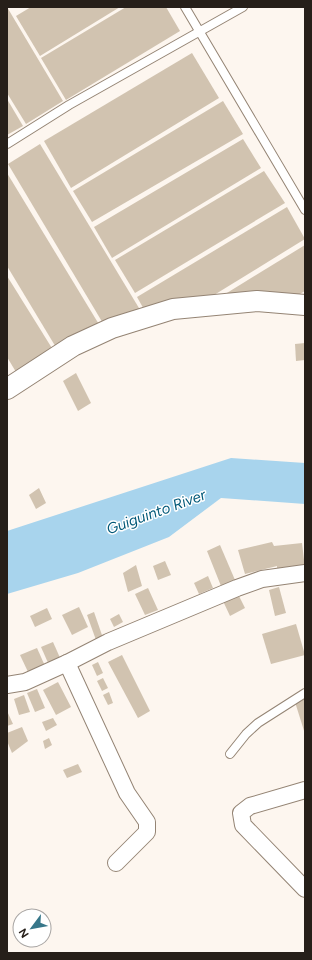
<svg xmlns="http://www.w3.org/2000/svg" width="312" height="960" viewBox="0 0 312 960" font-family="Figtree,sans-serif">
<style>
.water{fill:#a8d4ed}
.building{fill:#d1c3b0}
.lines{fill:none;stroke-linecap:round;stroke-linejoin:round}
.service-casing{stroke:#948474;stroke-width:10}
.minor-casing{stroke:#948474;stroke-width:18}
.tertiary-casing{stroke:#948474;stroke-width:22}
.service{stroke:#fff;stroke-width:8}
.minor{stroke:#fff;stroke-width:16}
.tertiary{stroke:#fff;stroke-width:20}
.labels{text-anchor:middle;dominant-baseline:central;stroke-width:3;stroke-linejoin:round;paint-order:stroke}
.water-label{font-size:15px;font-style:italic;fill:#015878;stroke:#fff}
</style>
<rect width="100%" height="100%" fill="#fdf6ef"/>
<polygon class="water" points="231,458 305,463 305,504 221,498 169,537 78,573 7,594 7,531"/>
<g class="building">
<polygon points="7,7 63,101 26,124 7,93"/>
<polygon points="31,7 120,7 40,56 16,16"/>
<polygon points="126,7 166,7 180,31 66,100 41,58"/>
<polygon points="192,53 219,98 71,188 44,141"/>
<polygon points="7,99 23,126 7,135"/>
<polygon points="223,101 243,134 92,222 73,191"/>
<polygon points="243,139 261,168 112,258 94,227"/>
<polygon points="40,144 145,318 107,330 8,164"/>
<polygon points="264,171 285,203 135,293 115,260"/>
<polygon points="7,173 100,326 60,354 7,266"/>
<polygon points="287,207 305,239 201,303 146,313 137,297"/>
<polygon points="305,245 305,291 291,299 222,296"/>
<polygon points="7,276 55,353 19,377 7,357"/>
<polygon points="305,343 305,360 296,361 295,344"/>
<polygon points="76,373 91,403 78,411 63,381"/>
<polygon points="39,488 46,503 36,509 29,495"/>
<polygon points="272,542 274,546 302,543 305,568 277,571 277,566 245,574 238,550"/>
<polygon points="220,545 235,580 221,586 207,551"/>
<polygon points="165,561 171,575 158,580 153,566"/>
<polygon points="136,565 142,586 128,592 123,573"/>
<polygon points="208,576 213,588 199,594 194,583"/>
<polygon points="279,587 286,613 275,616 269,590"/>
<polygon points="148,588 158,610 145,615 135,594"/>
<polygon points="238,594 245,608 230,616 223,601"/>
<polygon points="79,607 88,627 72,635 62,615"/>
<polygon points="47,608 52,619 35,627 30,616"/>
<polygon points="94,612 103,638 96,640 87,615"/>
<polygon points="119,614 123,622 114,627 110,619"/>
<polygon points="296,624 305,655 271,664 262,634"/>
<polygon points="53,642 61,660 49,665 41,647"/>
<polygon points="37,648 45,666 29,674 20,655"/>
<polygon points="122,655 150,711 138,718 108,662"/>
<polygon points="98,662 103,673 97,676 92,665"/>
<polygon points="103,678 108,688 102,691 97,681"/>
<polygon points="58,682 71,707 56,715 43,690"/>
<polygon points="37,689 45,708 35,712 27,693"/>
<polygon points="109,692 113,703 108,705 103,695"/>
<polygon points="24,695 30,712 19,715 14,699"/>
<polygon points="305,699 305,734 295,702"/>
<polygon points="7,711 13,724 7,726"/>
<polygon points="53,718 57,725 46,731 42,722"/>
<polygon points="22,727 28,741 12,753 7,741 7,733"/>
<polygon points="49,738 52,745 45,749 43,741"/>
<polygon points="78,764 82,772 67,778 63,770"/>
</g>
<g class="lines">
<g class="service-casing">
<g id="service">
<polyline points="185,7 305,210"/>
<polyline points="7,144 69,105 243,7"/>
<polyline points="230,754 246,734 258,723 305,693"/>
</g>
</g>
<g class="minor-casing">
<g id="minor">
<polyline points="67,663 127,793 147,822 147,832 116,863"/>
<polyline points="7,685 25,682 67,663 108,642 237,588 262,579 305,573"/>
<polyline points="305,790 250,806 241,813 243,825 305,889"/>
</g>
</g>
<g class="tertiary-casing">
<polyline id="tertiary" points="7,389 73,346 112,328 173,309 257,301 305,305"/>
</g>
<use href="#service" class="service"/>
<use href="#minor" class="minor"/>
<use href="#tertiary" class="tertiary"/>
</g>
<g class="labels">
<g class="water-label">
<text transform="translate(156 512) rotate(-20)">Guiguinto River</text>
</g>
</g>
<rect width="312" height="960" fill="none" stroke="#261f19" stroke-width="16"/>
<g transform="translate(32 928) rotate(238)"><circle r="19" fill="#ffffff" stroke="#a8a5a3"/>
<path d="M0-3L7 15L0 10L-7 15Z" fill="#37778a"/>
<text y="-6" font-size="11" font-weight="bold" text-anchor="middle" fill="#261f19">N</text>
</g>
</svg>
